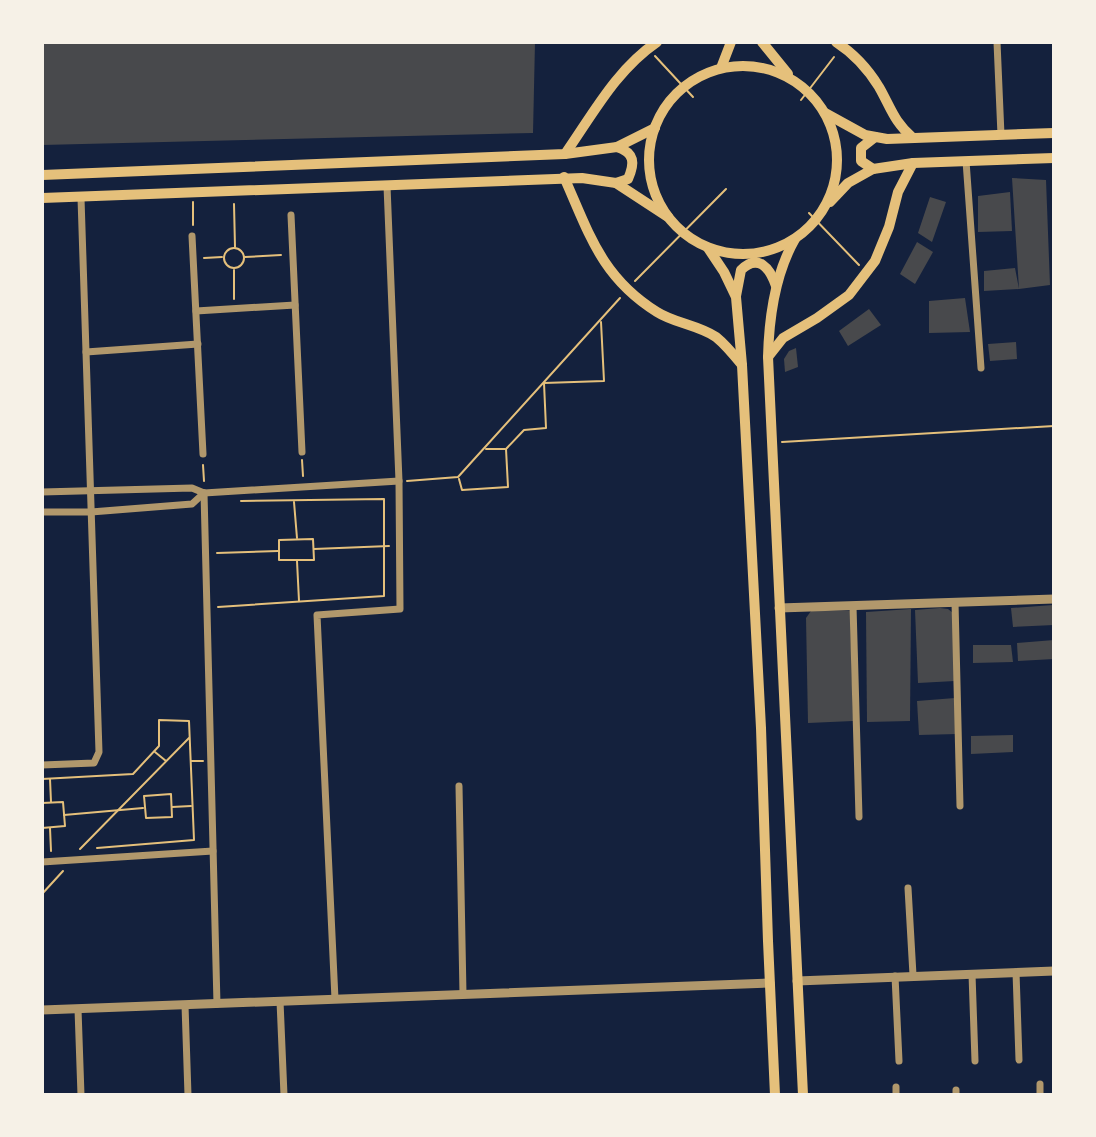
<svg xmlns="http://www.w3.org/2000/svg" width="1096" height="1137" viewBox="0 0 1096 1137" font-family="Roboto,sans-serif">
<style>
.building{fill:#48494c}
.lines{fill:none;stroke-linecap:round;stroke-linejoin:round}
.path{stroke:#e5c07b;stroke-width:2}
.minor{stroke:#b1986c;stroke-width:7}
.tertiary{stroke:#b1986c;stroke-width:9}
.secondary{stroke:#e5c07b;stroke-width:10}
</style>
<rect width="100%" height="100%" fill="#14213d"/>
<g class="building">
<polygon points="42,42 535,42 533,133 42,145"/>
<polygon points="1012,178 1046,180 1050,285 1019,289 984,291 984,271 1015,268 1019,289"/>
<polygon points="1010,192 1012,231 978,232 978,196"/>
<polygon points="930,197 946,202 932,242 918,233"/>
<polygon points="917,242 933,252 915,284 900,274"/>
<polygon points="965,298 970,332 929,333 929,301"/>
<polygon points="869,309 881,325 848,346 839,331"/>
<polygon points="1016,342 1017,359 990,361 988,344"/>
<polygon points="796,348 798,367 785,372 784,359 789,351"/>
<polygon points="1053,605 1054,625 1013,627 1011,608"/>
<polygon points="940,608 948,609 953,613 955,681 918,683 915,610"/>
<polygon points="911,609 910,721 867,722 866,612"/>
<polygon points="811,611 850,611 853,721 808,723 806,618"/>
<polygon points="1054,640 1054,659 1018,661 1017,643"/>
<polygon points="973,645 1011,645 1013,662 973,663"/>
<polygon points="955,698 957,734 919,735 917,701"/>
<polygon points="1013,735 1013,752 971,754 971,736"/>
</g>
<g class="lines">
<g class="path">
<polyline points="655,56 693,97"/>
<polyline points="801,100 834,57"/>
<polyline points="234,204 235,247"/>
<polyline points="809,213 859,265"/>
<polyline points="193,225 193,202"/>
<circle cx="234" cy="258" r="10"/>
<polyline points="245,257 281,255"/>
<polyline points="204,258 222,257"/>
<polyline points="234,270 234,299"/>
<polyline points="635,281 726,189"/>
<polyline points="782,442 1054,426"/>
<polyline points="486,449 505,449"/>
<polyline points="302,460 303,476"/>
<polyline points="203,465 204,481"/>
<polyline points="459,479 462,490 508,487 506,449 524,430 546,428 544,383 604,381 601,322"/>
<polyline points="407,481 458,477 620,298"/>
<polyline points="294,502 297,538"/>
<polygon points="313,539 314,560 279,560 279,540"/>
<polyline points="314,549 389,546"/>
<polyline points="217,553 278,551"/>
<polyline points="297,561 299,601"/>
<polyline points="218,607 384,596 384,499 241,501"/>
<polyline points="155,752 166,761"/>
<polyline points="191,761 203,761"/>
<polyline points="42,779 133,774 159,746 159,720 189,721 194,840 97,848"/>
<polyline points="50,779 51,802"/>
<polygon points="171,794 172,817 146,818 144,796"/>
<polyline points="42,803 63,802 65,826 42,828"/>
<polyline points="172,807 191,806"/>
<polyline points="64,815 143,808"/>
<polyline points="50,828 51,851"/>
<polyline points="80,849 189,738"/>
<polyline points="42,894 63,871"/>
</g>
<g class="minor">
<polyline points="997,42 1001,135"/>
<polyline points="966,161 981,368"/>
<polyline points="291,215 302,452"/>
<polyline points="192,236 203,454"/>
<polyline points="196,311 295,305"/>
<polyline points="86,352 198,344"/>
<polyline points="42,492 192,488 204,493 399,481"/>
<polyline points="204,493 217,1004"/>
<polyline points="42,512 91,512 192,504 204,493"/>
<polyline points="955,602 960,806"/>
<polyline points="853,606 859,817"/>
<polyline points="42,765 94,763 99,752 81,198"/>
<polyline points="459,786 463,994"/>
<polyline points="42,862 213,851"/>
<polyline points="908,888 913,975"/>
<polyline points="1016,972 1019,1060"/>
<polyline points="972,974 975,1061"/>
<polyline points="895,976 899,1061"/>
<polyline points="335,999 317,615 400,609 399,481 387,186"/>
<polyline points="280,1001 284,1095"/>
<polyline points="185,1005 188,1095"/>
<polyline points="78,1009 81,1095"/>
<polyline points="1040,1084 1040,1095"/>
<polyline points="896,1087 896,1095"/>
<polyline points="956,1090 956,1095"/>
</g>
<g class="tertiary">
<polyline points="779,608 1054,599"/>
<polyline points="797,981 1054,971"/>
<polyline points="42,1010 770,983"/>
</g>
<g class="secondary">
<polyline points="762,42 788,74"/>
<path d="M 836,42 C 853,53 868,69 879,87 C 891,108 894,122 913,138"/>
<circle cx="743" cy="160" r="94"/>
<polyline points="721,68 731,42"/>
<polyline points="825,113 865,135 887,139 1054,133"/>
<path d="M 565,154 C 593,114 616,70 657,42"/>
<polyline points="873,169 861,161 861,148 875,137"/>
<polyline points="42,175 565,154 617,147 655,128"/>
<path d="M 564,177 C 589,233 601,277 657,312 C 674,323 698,325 716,337 C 726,345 734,355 742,365"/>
<path d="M 616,183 L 628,179 C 635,163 635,153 617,147"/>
<polyline points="42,198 582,178 616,183 668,217"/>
<polyline points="830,202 848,183 873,169 913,163 1054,158"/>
<path d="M 795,239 C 775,274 769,317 768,357 L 803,1095"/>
<polyline points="708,248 724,272 736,297 742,365 761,728 768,941 775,1095"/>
<path d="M 736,296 L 741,270 C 758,253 770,268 776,286"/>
<polyline points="768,357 783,338 817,318 849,295 875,261 889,227 898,192 913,163"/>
</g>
</g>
<rect width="1096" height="1137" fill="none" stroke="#f6f1e7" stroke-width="88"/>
</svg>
